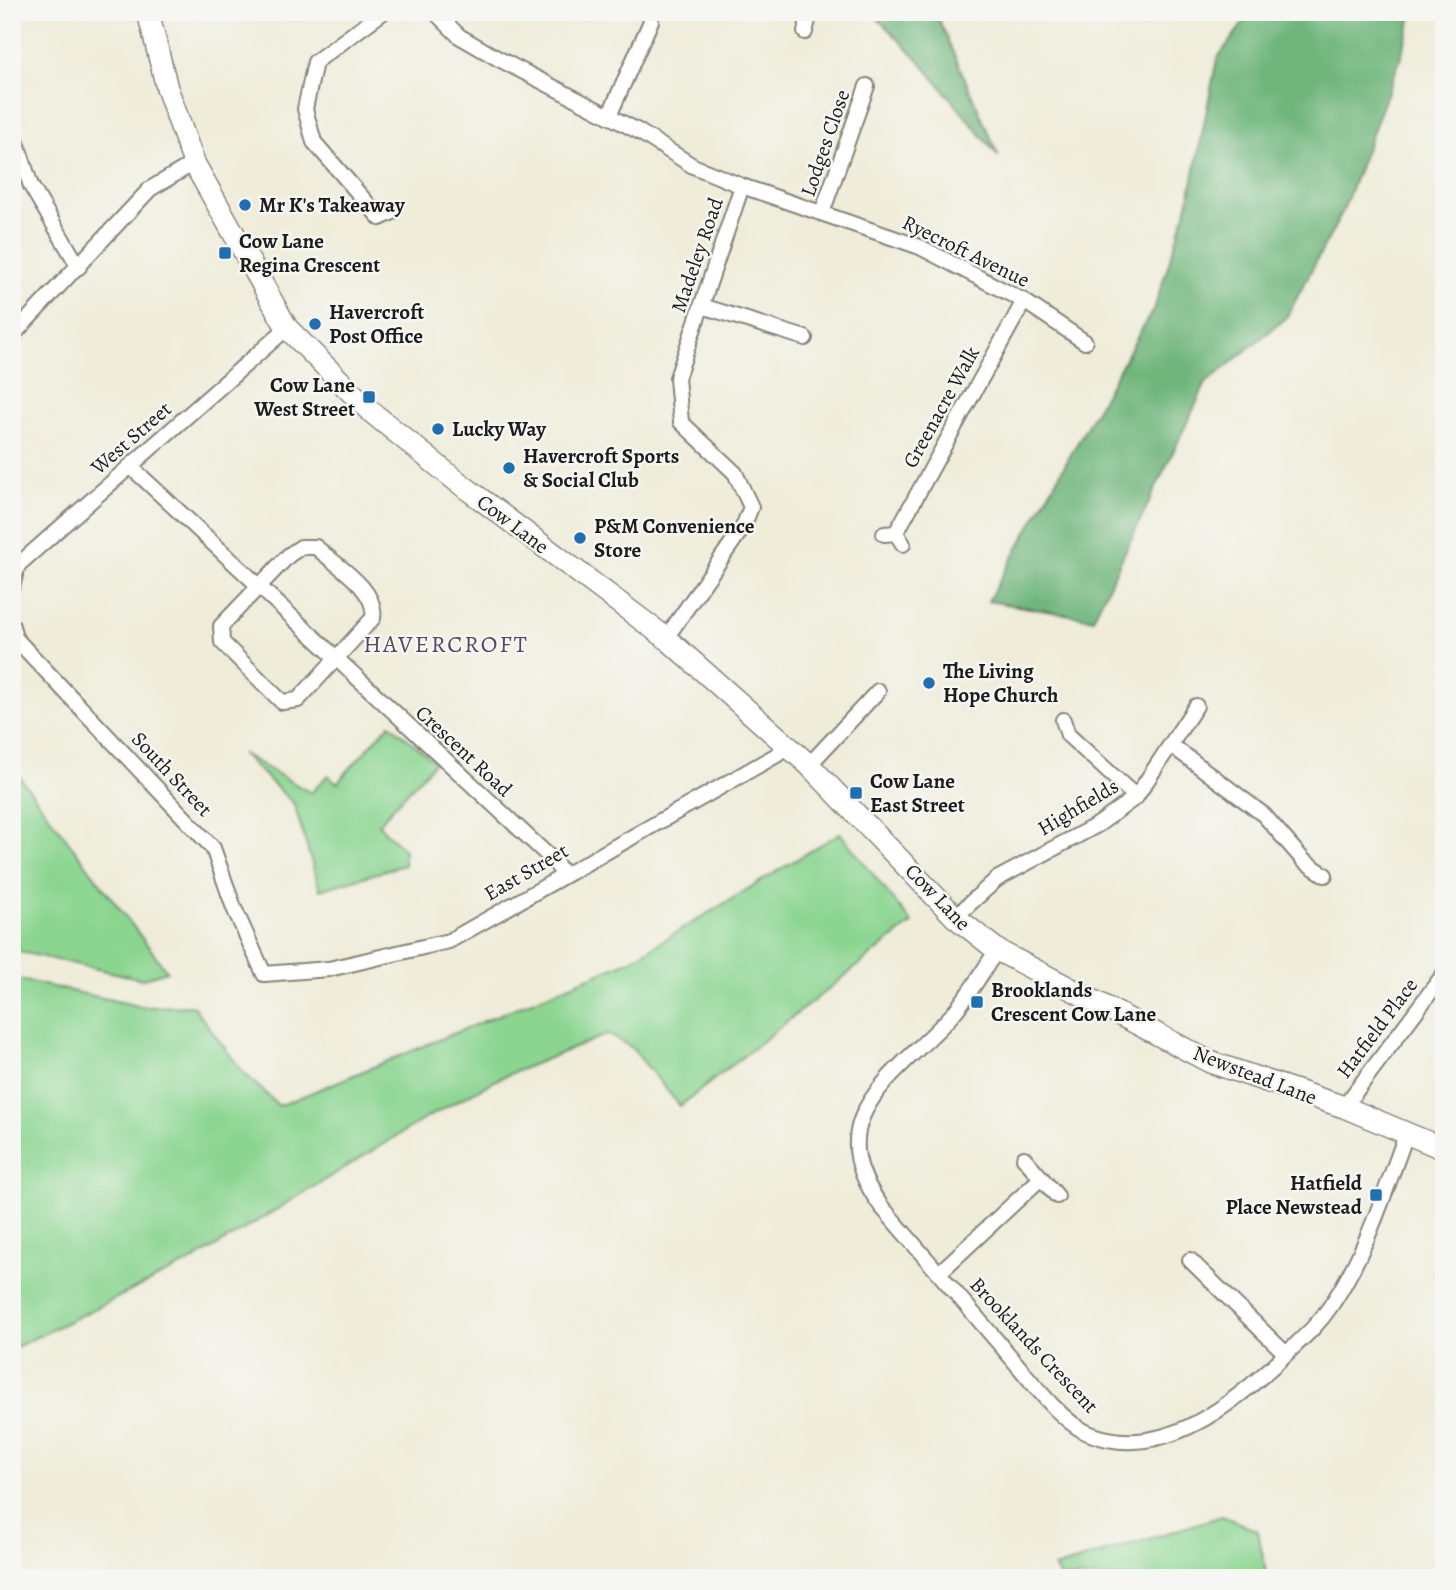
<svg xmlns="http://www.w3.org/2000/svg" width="1456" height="1590" viewBox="0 0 1456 1590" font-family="Alegreya,serif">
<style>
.green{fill:#8bd591;stroke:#547856;stroke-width:2}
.forest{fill:#70b67b;stroke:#46694c;stroke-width:2}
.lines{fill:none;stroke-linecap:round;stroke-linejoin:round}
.minor-casing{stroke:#86847a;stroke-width:18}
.secondary-casing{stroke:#86847a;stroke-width:24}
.minor{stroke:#fff;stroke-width:14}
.secondary{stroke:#fff;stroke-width:21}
.poi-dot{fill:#1f6fb2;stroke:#f6f6f2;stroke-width:2.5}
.labels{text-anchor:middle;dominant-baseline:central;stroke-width:5;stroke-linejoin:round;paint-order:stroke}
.street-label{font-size:21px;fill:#1c1c1c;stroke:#f6f6f2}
.poi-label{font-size:21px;font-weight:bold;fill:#1c1c1c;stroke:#f6f6f2;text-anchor:start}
.quarter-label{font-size:24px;letter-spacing:2px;fill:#554860;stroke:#f6f6f2}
</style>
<rect width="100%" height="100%" fill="#f6f6f2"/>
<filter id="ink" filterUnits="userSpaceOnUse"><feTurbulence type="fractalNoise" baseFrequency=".0143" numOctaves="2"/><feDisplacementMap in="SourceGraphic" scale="14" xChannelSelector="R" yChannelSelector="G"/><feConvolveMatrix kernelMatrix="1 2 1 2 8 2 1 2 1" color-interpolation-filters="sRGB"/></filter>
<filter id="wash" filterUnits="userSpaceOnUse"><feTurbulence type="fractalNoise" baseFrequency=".00686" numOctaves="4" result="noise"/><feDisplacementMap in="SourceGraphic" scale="28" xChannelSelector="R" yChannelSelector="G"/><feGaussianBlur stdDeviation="1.57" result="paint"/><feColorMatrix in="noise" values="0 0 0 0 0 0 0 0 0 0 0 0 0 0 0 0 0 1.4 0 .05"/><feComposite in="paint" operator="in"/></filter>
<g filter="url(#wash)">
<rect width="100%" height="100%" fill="#efecd9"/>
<g class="green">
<polygon points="390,724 435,762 378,824 404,850 404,865 320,890 294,804 241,753 311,793 328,775 337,783"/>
<polygon points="12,767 167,971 142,979 12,950"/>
<polygon points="840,833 912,923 680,1106 632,1048 608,1034 500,1078 426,1118 192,1261 12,1349 12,978 143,1007 193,1006 243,1072 279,1106 631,960"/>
<polygon points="1222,1516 1258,1531 1267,1578 1062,1578 1054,1568"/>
</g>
<g class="forest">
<polygon points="871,12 929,12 940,22 999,157 917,58"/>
<polygon points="1251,12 1413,12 1401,57 1342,213 1286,318 1206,383 1093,619 988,601 1155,306 1188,204 1217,59"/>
</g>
</g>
<g filter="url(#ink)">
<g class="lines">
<g class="minor-casing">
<g id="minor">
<polyline points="383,12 315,62 305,109 314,142 380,218 393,212"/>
<polyline points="435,12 459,36 497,58 638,131 693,166 742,186 677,378 681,422 735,473 751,507 743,527 666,638"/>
<polyline points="805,32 810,12"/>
<polyline points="609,116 651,21 651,12"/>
<polyline points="12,128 31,186 79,267"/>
<polyline points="742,186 920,247 1024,301 1085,342"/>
<polyline points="822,213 867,86"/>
<polyline points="702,306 805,338"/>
<polyline points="12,336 150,189 194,163"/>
<polyline points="130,466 555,862 563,874"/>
<polyline points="896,533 1024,301"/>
<polyline points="884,534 896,533 903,544"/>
<path d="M 301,547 L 316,547 C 335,565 378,589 373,618 L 298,700 L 282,702 L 222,642 L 221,626 L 289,555 Z"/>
<polyline points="12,586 18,565 287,328"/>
<polyline points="12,626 15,638 213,848 234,908 264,974 329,969 449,941 789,748"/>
<polyline points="1063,720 1068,735 1136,797"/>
<polyline points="1171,745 1264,815 1304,861 1325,875"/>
<polyline points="809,765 878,691"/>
<polyline points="955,917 997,879 1099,824 1136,797 1196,706"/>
<path d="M 997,950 C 982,972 968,997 951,1016 C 896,1076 816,1117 881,1206 C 924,1256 966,1305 1009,1355 C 1029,1378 1060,1421 1088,1433 C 1163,1464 1237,1401 1287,1353 C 1303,1338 1318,1325 1330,1307 C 1366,1254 1385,1191 1407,1132"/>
<polyline points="1344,1107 1444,974"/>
<polyline points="1024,1158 1057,1196"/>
<polyline points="1190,1260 1286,1354"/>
<polyline points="939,1273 1041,1178"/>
</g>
</g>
<g class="secondary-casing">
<polyline id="secondary" points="148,12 167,88 194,163 287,328 370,411 458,482 666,638 809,765 955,917 997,950 1210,1062 1344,1107 1444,1149"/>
</g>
<use href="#minor" class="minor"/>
<use href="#secondary" class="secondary"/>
</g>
</g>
<g class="poi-dot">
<circle cx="245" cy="205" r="7"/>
<rect x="218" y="246" width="14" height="14" rx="3.5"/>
<circle cx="315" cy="324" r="7"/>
<rect x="362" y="390" width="14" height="14" rx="3.5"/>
<circle cx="438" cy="429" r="7"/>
<circle cx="509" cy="468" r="7"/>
<circle cx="580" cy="538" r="7"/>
<circle cx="929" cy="683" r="7"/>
<rect x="849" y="786" width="14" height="14" rx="3.5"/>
<rect x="970" y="995" width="14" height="14" rx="3.5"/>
<rect x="1369" y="1188" width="14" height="14" rx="3.5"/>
</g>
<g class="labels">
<g class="street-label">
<text transform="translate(825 143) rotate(-71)">Lodges Close</text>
<text transform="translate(966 251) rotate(26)">Ryecroft Avenue</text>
<text transform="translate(697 255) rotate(-71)">Madeley Road</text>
<text transform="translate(941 407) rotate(-61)">Greenacre Walk</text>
<text transform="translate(131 438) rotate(-41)">West Street</text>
<text transform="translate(513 524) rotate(37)">Cow Lane</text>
<text transform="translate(464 751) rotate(43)">Crescent Road</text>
<text transform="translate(172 774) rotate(47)">South Street</text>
<text transform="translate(1078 807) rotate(-31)">Highfields</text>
<text transform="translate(526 872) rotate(-30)">East Street</text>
<text transform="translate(938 897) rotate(46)">Cow Lane</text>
<text transform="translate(1377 1028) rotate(-53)">Hatfield Place</text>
<text transform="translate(1255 1075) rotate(21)">Newstead Lane</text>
<text transform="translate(1034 1345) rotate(47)">Brooklands Crescent</text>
</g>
<g class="poi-label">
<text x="259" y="205">Mr K's Takeaway</text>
<text x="239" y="241">Cow Lane<tspan x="239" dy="24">Regina Crescent</tspan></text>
<text x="329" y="312">Havercroft<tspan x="329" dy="24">Post Office</tspan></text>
<text x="355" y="385" text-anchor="end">Cow Lane<tspan x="355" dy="24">West Street</tspan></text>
<text x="452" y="429">Lucky Way</text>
<text x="523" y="456">Havercroft Sports<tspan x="523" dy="24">&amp; Social Club</tspan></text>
<text x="594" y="526">P&amp;M Convenience<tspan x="594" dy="24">Store</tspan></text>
<text x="943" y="671">The Living<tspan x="943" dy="24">Hope Church</tspan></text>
<text x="870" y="781">Cow Lane<tspan x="870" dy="24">East Street</tspan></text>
<text x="991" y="990">Brooklands<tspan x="991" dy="24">Crescent Cow Lane</tspan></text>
<text x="1362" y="1183" text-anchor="end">Hatfield<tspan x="1362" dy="24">Place Newstead</tspan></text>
</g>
<g class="quarter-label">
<text x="446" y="644">HAVERCROFT</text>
</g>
</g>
<rect width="1456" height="1590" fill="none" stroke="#f6f6f2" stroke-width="42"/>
</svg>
